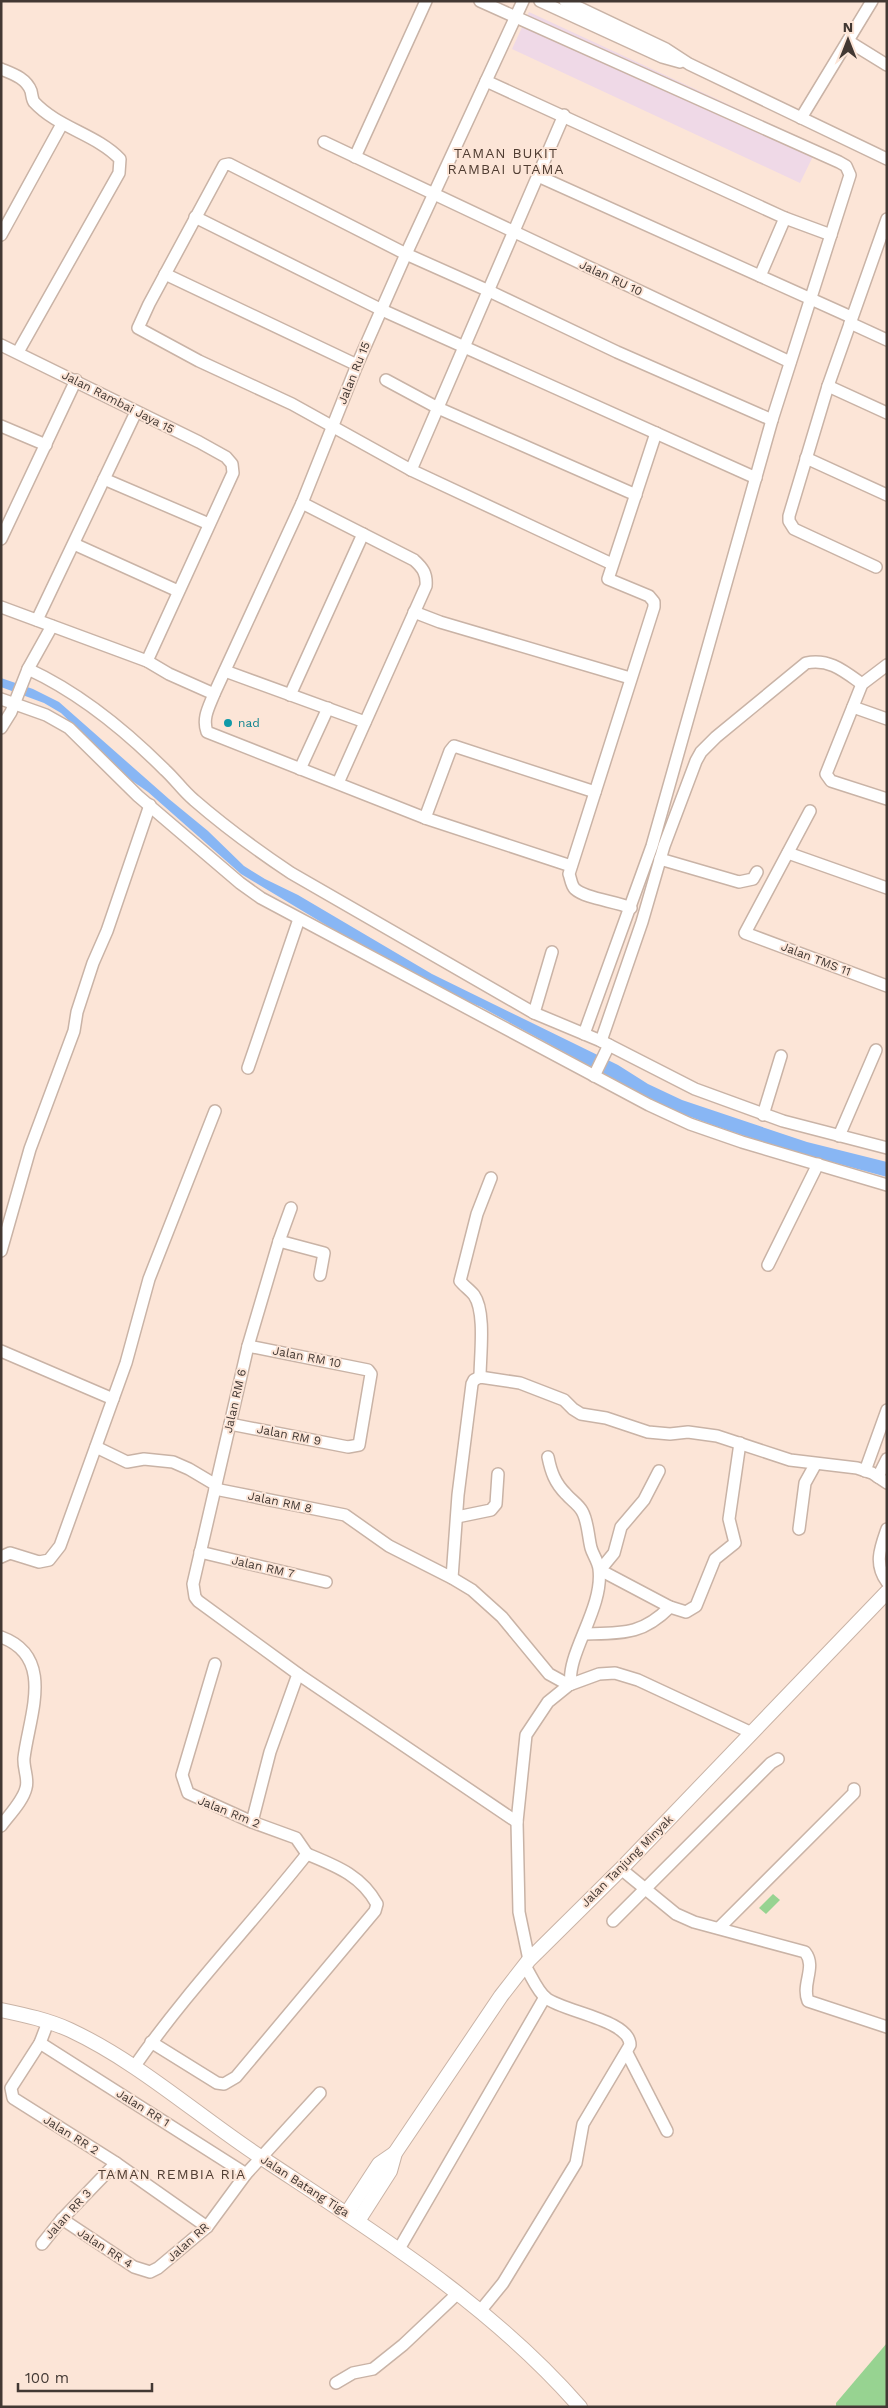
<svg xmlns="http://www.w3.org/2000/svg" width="888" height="2408" viewBox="0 0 888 2408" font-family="'Work Sans',sans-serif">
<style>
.commercial{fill:#efd9e7}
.green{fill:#97d391}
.water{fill:#88b6f4}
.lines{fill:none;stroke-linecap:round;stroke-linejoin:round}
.minor-casing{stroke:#c9b3a6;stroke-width:14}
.major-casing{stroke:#c9b3a6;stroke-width:16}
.minor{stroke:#fff;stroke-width:11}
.major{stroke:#fff;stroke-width:14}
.culture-dot{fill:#0f9aa8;stroke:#fce5d7;stroke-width:2}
.labels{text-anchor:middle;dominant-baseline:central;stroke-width:4;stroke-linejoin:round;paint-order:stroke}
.street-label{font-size:12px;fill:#423833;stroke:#fce5d7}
.culture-label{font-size:12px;fill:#0d838f;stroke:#fce5d7;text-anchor:start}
.neighbourhood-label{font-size:14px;letter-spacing:1px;fill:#503d32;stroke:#fce5d7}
</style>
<rect width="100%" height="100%" fill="#fce5d7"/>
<polygon class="commercial" points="529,12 818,146 800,183 512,49"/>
<g class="green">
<polygon points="773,1894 780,1900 766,1914 759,1908"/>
<polygon points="887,2343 887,2407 836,2407 836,2403"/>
</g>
<path class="water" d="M 1,678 L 33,689 L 59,702 L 169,799 L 208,831 L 244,866 L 265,879 L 298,895 L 432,974 L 618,1065 L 648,1084 L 682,1100 L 807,1142 L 887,1162 L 887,1177 C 812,1157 736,1136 665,1107 L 481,1007 L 419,981 L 241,874 L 148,792 L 128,778 L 61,713 L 44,703 L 1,687 Z"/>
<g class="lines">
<g class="minor-casing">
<g id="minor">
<polyline points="480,1 839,162 846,166 850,175 772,420 652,846 584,1034"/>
<path d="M 523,1 L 406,254 L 357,365 L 302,503 L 214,694 C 209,707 202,718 207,732 L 425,818 L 571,866"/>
<polyline points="540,1 662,57 680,62"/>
<polyline points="565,1 666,49 689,64 887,159"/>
<polyline points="848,41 887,65"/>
<path d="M 1,69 C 13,74 26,78 31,91 C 32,95 32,99 34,102 C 58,128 96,134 120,159 L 119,173 L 18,352"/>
<polyline points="486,81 785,218 831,235"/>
<polyline points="801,118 872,1"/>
<polyline points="324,142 790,362"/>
<polyline points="355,157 426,1"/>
<polyline points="538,176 851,317"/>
<polyline points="195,217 382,310 756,478"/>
<polyline points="1,235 62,124"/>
<polyline points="165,274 357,365"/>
<polyline points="760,276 785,218"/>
<polyline points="850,323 887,340"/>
<polyline points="1,345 199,442 226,457 232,464 233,473 147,661"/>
<polyline points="386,380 438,408 636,495"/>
<polyline points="828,386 887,413"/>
<polyline points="1,426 46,445"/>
<polyline points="806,458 887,495"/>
<polyline points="411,470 564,115"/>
<polyline points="104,479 209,524"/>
<path d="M 302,503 L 414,560 C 423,568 427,574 426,586 L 338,783"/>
<polyline points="1,539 76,380"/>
<polyline points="74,544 178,591"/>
<polyline points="612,564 411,470 292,404 199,361 138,328 149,304 224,165 229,164 406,254 489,291 617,352 772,420"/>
<polyline points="876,567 794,529 789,521 789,516 828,386 887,219"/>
<polyline points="1,607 147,661 169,674 214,694"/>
<polyline points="414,612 440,622 630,678"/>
<polyline points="37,620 136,412"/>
<polyline points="887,665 862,684 826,774 831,781 887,799"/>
<path d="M 28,669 C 80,693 124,729 165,770 C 175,779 183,791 194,800 C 224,826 258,851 291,873 L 534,1013 L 601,1041 L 695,1089 L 783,1121 L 887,1148"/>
<polyline points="225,671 365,722"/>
<polyline points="290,695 363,534"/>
<polyline points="1,699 46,715 69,728 138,796 240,883 261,898 649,1105 690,1124 742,1142 887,1185"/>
<polyline points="853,707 887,719"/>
<polyline points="1,728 11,712 28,669 52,626"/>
<polyline points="300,769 328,708"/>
<polyline points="810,811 745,933 887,986"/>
<polyline points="425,818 450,751 454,746 595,792"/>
<polyline points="788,853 887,888"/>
<polyline points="660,859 739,882 753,879 757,872"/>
<path d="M 631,908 C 616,901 586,899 575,889 C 571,885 571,879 569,874 L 654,607 L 654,602 L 649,596 L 608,579 L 656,433"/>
<polyline points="534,1013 552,952"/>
<path d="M 601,1041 L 642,922 L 664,846 L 696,761 L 701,752 L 716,737 L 806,663 C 829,658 844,671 862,684"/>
<polyline points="248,1068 299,919"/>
<polyline points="594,1076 609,1045"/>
<polyline points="763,1115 781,1056"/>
<polyline points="839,1136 876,1050"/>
<polyline points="279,1241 324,1253 320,1275"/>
<polyline points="1,1251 30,1149 74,1031 77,1012 93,963 107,931 150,805"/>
<polyline points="768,1265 818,1164"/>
<polyline points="1,1351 113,1399"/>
<path d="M 480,1377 C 480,1356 486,1312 474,1295 C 470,1290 464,1286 460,1281 L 477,1214 L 491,1178"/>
<polyline points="230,1424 348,1447 359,1445 371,1374 368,1370 248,1346"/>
<polyline points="96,1447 127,1462 144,1459 173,1462 189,1469 216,1485"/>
<path d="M 548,1457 C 551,1472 555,1483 566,1494 C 571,1500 578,1504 582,1511 C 588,1521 588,1536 591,1548 C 593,1555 598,1561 599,1569 C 604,1608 566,1654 571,1684"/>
<polyline points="865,1471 887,1410"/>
<polyline points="878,1477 887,1459"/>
<polyline points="215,1489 345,1515 389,1546 452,1578 472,1590 502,1617 549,1674 569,1685"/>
<polyline points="457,1517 491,1510 496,1504 498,1474"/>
<polyline points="799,1529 805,1483 815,1465"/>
<path d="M 887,1529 C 880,1549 874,1564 887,1582"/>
<polyline points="200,1552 326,1582"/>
<polyline points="1,1557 10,1553 39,1562 49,1560 60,1546 126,1363 149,1279 215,1111"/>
<polyline points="600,1570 670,1607 686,1612 696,1606 715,1559 735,1543 729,1519 740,1443"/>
<polyline points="600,1570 614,1553 621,1527 644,1500 659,1471"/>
<polyline points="452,1578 458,1495 472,1384 474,1380 480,1377 520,1383 564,1400 573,1409 581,1414 606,1418 648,1432 670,1434 688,1432 717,1436 790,1460 857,1468 872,1473 887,1483"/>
<path d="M 585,1634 C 623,1633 642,1635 670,1607"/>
<path d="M 1,1637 C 56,1657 29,1716 24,1758 C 23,1768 29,1779 26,1788 C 23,1801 9,1815 1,1826"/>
<polyline points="215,1664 182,1775 188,1793 252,1822 296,1838 307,1854"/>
<polyline points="298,1674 517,1822"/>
<polyline points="252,1822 270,1752 298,1674 198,1601 195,1597 193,1584 248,1346 279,1241 291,1208"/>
<path d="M 621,1869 L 676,1914 L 694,1922 L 805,1952 C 817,1967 801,1984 808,2001 L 887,2027"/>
<polyline points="613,1921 771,1763 778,1759"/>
<polyline points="719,1928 854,1793 854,1789"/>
<polyline points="529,1960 519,1912 517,1822 526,1735 548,1702 569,1685 599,1674 615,1673 638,1680 752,1733"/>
<polyline points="48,2022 40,2043 11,2088 13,2098 116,2163 207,2227"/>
<path d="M 151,2042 L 217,2083 L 224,2084 L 236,2077 L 375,1911 L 377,1904 C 361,1875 336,1866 307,1854"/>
<polyline points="40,2043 246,2174"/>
<polyline points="627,2053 667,2131"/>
<path d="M 134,2067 C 187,1991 250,1926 307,1854"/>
<polyline points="62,2219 134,2267 150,2272 158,2268 207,2227 246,2174 320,2093"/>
<polyline points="42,2244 62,2219 116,2163"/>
<polyline points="399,2249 545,1997"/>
<path d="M 481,2310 L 503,2283 L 576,2163 L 583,2124 L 630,2045 C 630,2020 564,2012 546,1998 C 537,1991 531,1975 525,1966"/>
<polyline points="336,2383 353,2373 373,2369 403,2345 458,2293"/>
</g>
</g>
<g class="major-casing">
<g id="major">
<path d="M 1,2010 C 25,2015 48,2020 70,2030 C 140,2063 198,2116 262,2158 C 375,2233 490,2304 580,2407"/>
<polyline points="347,2213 379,2164 395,2153"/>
<polyline points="358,2221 390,2171 395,2153 501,1996 529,1960 621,1869 887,1592"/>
</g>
</g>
<use href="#minor" class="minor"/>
<use href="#major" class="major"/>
</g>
<circle class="culture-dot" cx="228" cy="723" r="5"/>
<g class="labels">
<g class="street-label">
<text transform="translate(611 278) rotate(25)">Jalan RU 10</text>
<text transform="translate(354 373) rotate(-68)">Jalan Ru 15</text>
<text transform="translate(118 402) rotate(27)">Jalan Rambai Jaya 15</text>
<text transform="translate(816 959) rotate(21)">Jalan TMS 11</text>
<text transform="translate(307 1357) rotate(11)">Jalan RM 10</text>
<text transform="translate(235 1401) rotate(-77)">Jalan RM 6</text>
<text transform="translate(289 1435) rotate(11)">Jalan RM 9</text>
<text transform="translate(280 1502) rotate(12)">Jalan RM 8</text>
<text transform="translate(263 1567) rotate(13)">Jalan RM 7</text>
<text transform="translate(229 1812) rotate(22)">Jalan Rm 2</text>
<text transform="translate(627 1861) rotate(-45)">Jalan Tanjung Minyak</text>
<text transform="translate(143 2108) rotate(32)">Jalan RR 1</text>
<text transform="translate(71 2135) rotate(32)">Jalan RR 2</text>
<text transform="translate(305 2186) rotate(33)">Jalan Batang Tiga</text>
<text transform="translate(68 2214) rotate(-48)">Jalan RR 3</text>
<text transform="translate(188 2242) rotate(-42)">Jalan RR</text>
<text transform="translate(105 2248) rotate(33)">Jalan RR 4</text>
</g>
<g class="culture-label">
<text x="238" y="723">nad</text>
</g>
<g class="neighbourhood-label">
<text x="506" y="153">TAMAN BUKIT<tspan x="506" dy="16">RAMBAI UTAMA</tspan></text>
<text x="172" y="2174">TAMAN REMBIA RIA</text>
</g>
</g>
<rect width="888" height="2408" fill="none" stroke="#423833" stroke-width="5"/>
<g transform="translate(848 40)" stroke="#fce5d7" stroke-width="4" paint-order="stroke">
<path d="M0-4L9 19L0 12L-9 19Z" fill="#423833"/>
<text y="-8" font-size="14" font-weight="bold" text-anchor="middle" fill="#423833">N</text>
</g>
<path d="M18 2383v8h134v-8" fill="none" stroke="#423833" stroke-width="2.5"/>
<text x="25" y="2383" font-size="15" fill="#423833" stroke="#fce5d7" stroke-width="4" paint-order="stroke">100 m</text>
</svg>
